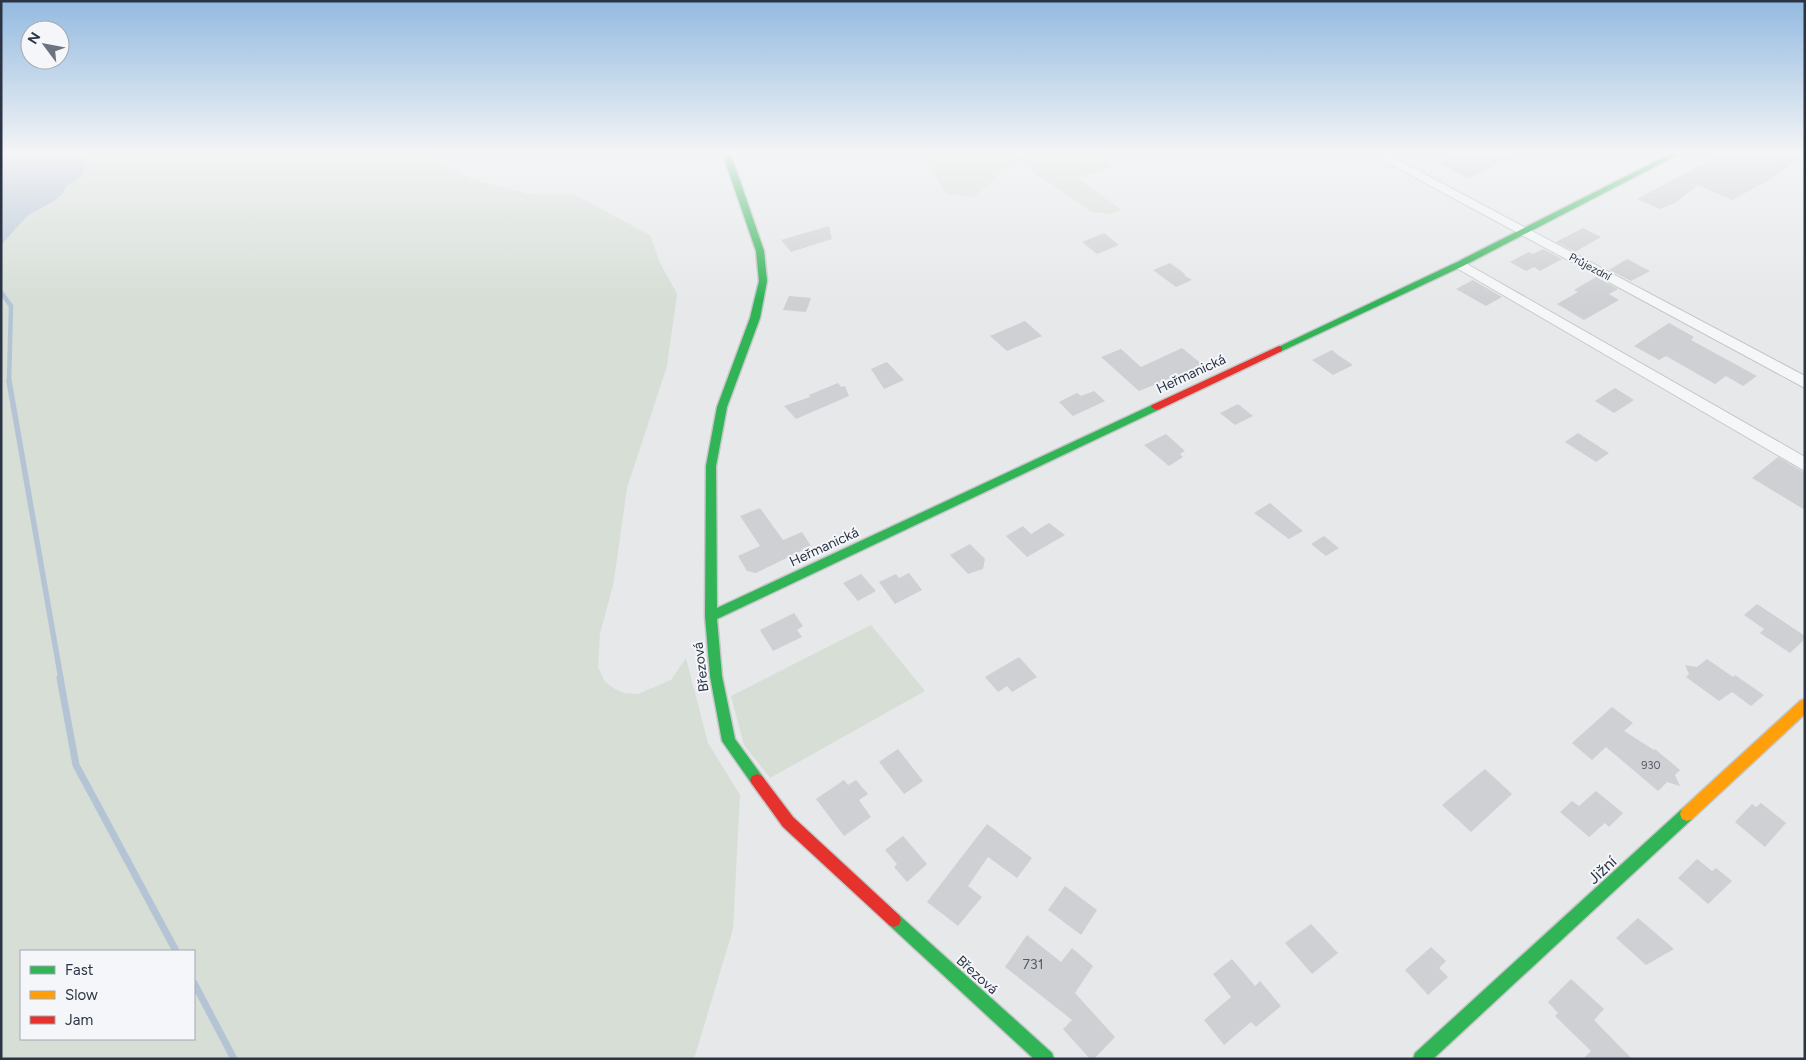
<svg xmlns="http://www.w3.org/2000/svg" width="1806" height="1060" viewBox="0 0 1806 1060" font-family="Figtree,sans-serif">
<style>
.green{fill:#d6ded6;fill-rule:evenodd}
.water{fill:#b4c4d5}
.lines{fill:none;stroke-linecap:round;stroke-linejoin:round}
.stream-far2{stroke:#b4c4d5;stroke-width:4.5}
.stream-far1{stroke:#b4c4d5;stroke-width:5.5}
.stream{stroke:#b4c4d5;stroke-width:7}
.building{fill:#ced0d3}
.street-casing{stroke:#c4c6c8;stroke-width:2}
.fast-casing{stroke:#c4c6c8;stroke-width:3}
.slow-casing{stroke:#c4c6c8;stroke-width:3}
.jam-casing{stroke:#c4c6c8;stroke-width:3}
.street{fill:#f5f6f7;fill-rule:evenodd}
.fast{fill:#30b455;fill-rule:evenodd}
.slow{fill:#ff9f0a;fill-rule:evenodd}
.jam{fill:#e5322d;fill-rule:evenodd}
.labels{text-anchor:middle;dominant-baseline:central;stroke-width:4;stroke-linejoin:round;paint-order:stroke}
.far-street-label{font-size:11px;fill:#2b3445;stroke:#f4f6f9}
.number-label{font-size:11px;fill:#545c69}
.street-label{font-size:14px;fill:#2b3445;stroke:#f4f6f9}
.near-number-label{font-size:14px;fill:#545c69}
.near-street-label{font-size:16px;fill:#2b3445;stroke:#f4f6f9}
</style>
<rect width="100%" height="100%" fill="#e6e8ea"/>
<g class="green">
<path d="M 1,152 L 417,152 L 470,179 L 529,194 L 575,195 L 650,235 L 660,263 L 677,294 L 667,366 L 627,488 L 613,586 L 600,633 L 598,667 L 605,682 L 615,689 L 624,693 L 638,694 L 671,680 L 686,658 L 708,743 L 740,795 L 733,929 L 694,1059 L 1,1059 ZM 21,951 L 194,951 L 194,1039 L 21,1039 Z"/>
<polygon points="929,152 1108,152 1111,167 1077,178 1121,210 1111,214 1092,212 1022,164 1001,170 994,181 973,197 946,194 926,159"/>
<polygon points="871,625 925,691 770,778 744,745 731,696"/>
</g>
<polygon class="water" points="1,152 81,152 84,169 81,176 65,188 64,192 54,201 27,216 1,245"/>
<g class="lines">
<polyline class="stream-far2" points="1,292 11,306 9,382"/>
<polyline class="stream-far1" points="9,381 61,679"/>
<g class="stream">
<polyline points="60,678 76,765 176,951"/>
<polyline points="194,983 234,1059"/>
</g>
</g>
<g class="building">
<polygon points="1461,152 1524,152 1468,178 1438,162"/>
<polygon points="1726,152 1783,152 1799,158 1771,179 1732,200 1698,185 1675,203 1660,209 1637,199"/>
<polygon points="829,226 832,239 791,252 781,240"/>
<polygon points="1583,228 1601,237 1575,252 1556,242"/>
<polygon points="1104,233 1119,245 1097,254 1082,242"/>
<polygon points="1543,249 1562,259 1540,271 1534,267 1526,271 1510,262 1529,252 1533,254"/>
<polygon points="1627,259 1650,271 1631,281 1609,270"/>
<polygon points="1170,263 1185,274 1184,275 1192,280 1176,287 1153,270"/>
<polygon points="1596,277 1618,289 1609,294 1619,300 1584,320 1557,304 1578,292 1574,290"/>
<polygon points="1473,280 1502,297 1486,306 1456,289"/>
<polygon points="789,296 811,298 806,312 783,310"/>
<polygon points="1025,321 1042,336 1007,351 990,336"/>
<polygon points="1669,323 1694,337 1691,340 1757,376 1743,386 1726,376 1715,384 1666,356 1659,360 1634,346"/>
<polygon points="1182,348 1203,365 1139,391 1101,357 1121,349 1141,367"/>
<polygon points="1332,350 1338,355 1353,365 1333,375 1312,360"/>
<polygon points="887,362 904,380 884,389 871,369"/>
<polygon points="838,383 841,387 845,386 849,396 796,419 784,406 810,397 809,395"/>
<polygon points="1615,388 1634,400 1614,413 1595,401"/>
<polygon points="1094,391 1105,401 1073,416 1059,402 1077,393 1081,396"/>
<polygon points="1238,404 1253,416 1235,425 1220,413"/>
<polygon points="1578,433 1609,453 1596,462 1565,442"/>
<polygon points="1166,434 1185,451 1180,454 1183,457 1169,466 1144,445"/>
<polygon points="1778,457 1805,473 1805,510 1752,478"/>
<polygon points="1270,503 1284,515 1303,531 1289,539 1254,513"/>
<polygon points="760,508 783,540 802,532 811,546 756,573 747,571 738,556 760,546 740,516"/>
<polygon points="1049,523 1065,535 1027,557 1006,536 1023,526 1031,534"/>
<polygon points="1324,536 1339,548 1326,556 1311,544"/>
<polygon points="970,544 985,559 983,569 968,574 950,555"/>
<polygon points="909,573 922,590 895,604 879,582 896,574 899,578"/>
<polygon points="861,574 876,591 858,601 843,583"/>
<polygon points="1757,604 1805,636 1805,639 1790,653 1760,633 1764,629 1744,615"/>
<polygon points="794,613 803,626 797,630 802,637 773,651 760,630"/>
<polygon points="1019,657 1037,677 1012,692 1007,686 998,692 985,677"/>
<polygon points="1707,659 1733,677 1735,675 1764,695 1751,706 1732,692 1719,701 1686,677 1689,674 1685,665 1697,667"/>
<polygon points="1612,707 1633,723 1624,731 1654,750 1655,749 1680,770 1675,775 1680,786 1667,782 1658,791 1606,747 1592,760 1572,743"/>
<polygon points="898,749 923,781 904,794 879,762"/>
<polygon points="1485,769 1512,794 1471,832 1442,805"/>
<polygon points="844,780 848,785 856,780 868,794 859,800 871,817 844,836 816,799"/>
<polygon points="1596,791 1623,813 1609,827 1605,823 1589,837 1560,812 1572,801 1579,806"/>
<polygon points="1761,803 1786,823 1765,847 1735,822 1752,804 1756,807"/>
<polygon points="987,824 1032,858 1017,878 988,857 968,886 982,897 958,926 927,902"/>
<polygon points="903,836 927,864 907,882 894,867 897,864 885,850"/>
<polygon points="1697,859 1712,871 1716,868 1732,881 1708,904 1678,878"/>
<polygon points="1065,886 1097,910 1081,935 1048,910"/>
<polygon points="1638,918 1674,949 1646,965 1616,938"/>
<polygon points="1311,924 1338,953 1312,974 1285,943"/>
<polygon points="1027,935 1061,962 1072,948 1093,966 1075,993 1115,1037 1094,1059 1090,1059 1063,1029 1072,1020 1005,967"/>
<polygon points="1431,947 1446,961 1439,968 1448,977 1428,995 1405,970"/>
<polygon points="1232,959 1255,986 1260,981 1281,1006 1256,1027 1251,1022 1224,1045 1204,1020 1231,997 1213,974"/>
<polygon points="1571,979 1604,1009 1594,1020 1632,1059 1583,1059 1591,1051 1555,1016 1558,1013 1548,1002"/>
</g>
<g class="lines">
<g class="street-casing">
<g id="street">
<polygon points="1368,152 1383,152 1805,376 1805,388"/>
<polygon points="1460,260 1805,457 1805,471 1455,267 1453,264"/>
</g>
</g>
<g class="fast-casing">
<g id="fast">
<polygon points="722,152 730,152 764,251 767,281 760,318 727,407 716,466 717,608 1152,405 1156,404 1161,407 1160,409 717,619 722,676 735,739 762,776 764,780 762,784 757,786 752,784 722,741 710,676 705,616 706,466 717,407 750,318 759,281 756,251"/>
<polygon points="1674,152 1683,152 1463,266 1282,351 1279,352 1274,349 1457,262"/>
<polygon points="1687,807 1692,809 1694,814 1692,819 1433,1059 1413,1059 1415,1053 1682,809"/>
<polygon points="894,913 899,915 1052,1053 1054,1059 1034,1059 889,925 887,920 889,915"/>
</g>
</g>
<g class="slow-casing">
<polygon id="slow" points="1805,699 1805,714 1692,819 1687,821 1682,819 1680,814 1682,809 1800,701"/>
</g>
<g class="jam-casing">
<g id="jam">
<polygon points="1279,346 1282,347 1282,351 1160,409 1156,410 1151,407 1152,405"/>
<polygon points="757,774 762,776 793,817 899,915 901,920 899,925 894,927 889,925 783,827 752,784 750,780 752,776"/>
</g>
</g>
<use href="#street" class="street"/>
<use href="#fast" class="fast"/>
<use href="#slow" class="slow"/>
<use href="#jam" class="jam"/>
</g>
<linearGradient id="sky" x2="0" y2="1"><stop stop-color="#93bae0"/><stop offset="0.51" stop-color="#f4f5f6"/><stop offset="1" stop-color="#f4f5f6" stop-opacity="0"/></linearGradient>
<rect width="1806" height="300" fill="url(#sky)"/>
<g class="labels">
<g class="far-street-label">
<text transform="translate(1590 267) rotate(28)">Průjezdní</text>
</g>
<g class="number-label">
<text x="1651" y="765">930</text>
</g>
<g class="street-label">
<text transform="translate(1191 374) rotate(-25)">Heřmanická</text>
<text transform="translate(824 547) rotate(-25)">Heřmanická</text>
<text transform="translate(701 667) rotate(-97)">Březová</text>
<text transform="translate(977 975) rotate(42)">Březová</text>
</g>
<g class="near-number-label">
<text x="1033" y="964">731</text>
</g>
<g class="near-street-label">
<text transform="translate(1602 870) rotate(-43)">Jižní</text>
</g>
</g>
<rect width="1806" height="1060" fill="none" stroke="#2b3445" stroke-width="5"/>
<rect x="20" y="950" width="175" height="90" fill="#f4f6f9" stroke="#a4a8b1"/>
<rect x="30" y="966" width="25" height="8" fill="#30b455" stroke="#a4a8b1"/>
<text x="65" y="975" font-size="15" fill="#2b3445">Fast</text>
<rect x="30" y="991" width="25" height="8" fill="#ff9f0a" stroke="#a4a8b1"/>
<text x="65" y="1000" font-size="15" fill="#2b3445">Slow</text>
<rect x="30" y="1016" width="25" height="8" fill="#e5322d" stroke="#a4a8b1"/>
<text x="65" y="1025" font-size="15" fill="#2b3445">Jam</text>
<g transform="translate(45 45) rotate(302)"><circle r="24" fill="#f4f6f9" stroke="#a4a8b1"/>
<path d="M0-4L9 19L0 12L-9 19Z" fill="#6c737f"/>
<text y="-8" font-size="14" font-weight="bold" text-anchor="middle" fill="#2b3445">N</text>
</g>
</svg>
